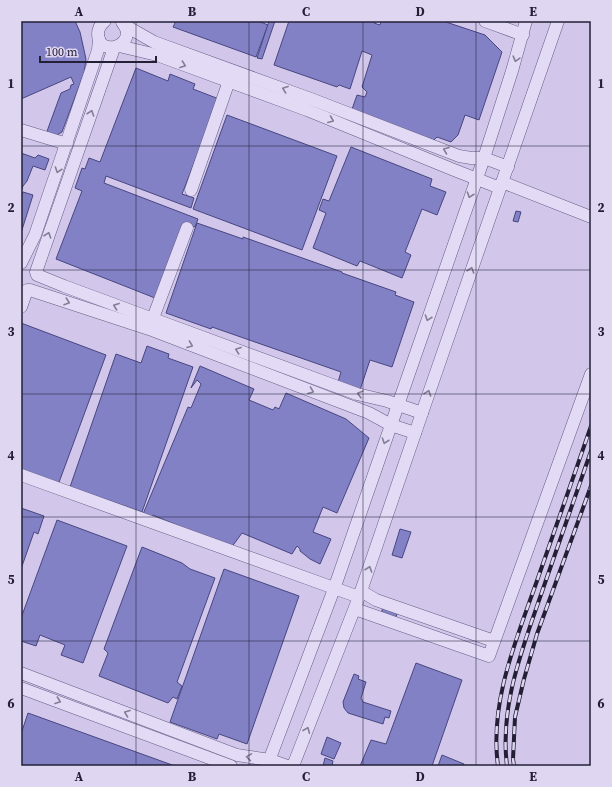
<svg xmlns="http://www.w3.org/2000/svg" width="612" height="787" viewBox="0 0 612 787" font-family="'Source Serif 4',serif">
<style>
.building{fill:#8381c5;stroke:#474681}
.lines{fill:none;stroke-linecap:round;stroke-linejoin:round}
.minor-casing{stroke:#645e84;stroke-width:13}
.minor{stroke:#e3daf6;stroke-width:12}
.rail-casing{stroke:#232036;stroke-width:4}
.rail{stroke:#dfd6f2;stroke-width:2.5;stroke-dasharray:8;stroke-linecap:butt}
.oneway{stroke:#837d96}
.grid{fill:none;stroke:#232036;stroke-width:1;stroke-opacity:0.55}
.neatline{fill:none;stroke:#232036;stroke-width:1.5}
.grid-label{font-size:13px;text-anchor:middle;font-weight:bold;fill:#232036}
</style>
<rect width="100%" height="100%" fill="#d2c7ea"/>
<g class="building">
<polygon points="21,21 75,21 80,32 86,59 84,73 62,132 54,137 46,134 61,93 70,89 71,85 74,84 71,77 21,99"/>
<polygon points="176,21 258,21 268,25 256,57 173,27"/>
<polygon points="269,21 275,21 262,59 257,58"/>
<polygon points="289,21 375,21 374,23 380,25 381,21 443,21 485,35 502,52 479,120 465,115 458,135 451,142 437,137 434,140 351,112 357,95 365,97 367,92 362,87 372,55 362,51 350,89 339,85 337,87 274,65"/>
<polygon points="136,68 168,81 170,74 195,84 193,89 219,99 182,194 194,198 191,208 106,176 104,183 198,219 195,227 184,223 155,298 56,259 82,191 75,188 82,168 85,169 89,158 100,162"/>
<polygon points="227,115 337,156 302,250 193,209"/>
<polygon points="351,147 432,179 430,186 446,192 437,215 422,209 405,252 411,255 402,278 360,261 357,266 313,248 326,213 319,210 323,199 329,201"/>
<polygon points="21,153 35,158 38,155 49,159 45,170 33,166 27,181 23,186 21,191"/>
<polygon points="23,192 33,195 21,233 21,198"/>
<polygon points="516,211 521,212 518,222 513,221"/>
<polygon points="197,223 243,239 243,237 342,272 342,273 396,292 395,295 414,302 392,367 370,360 360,390 338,382 341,372 212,327 211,329 166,313"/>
<polygon points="21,323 106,355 58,485 21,471"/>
<polygon points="147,346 169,354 168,358 193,367 142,512 70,487 116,354 141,363"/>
<polygon points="200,366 254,389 249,400 273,410 275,407 279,409 286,393 346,419 369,438 337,513 323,507 313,532 331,539 320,564 310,559 300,551 300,549 297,546 292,554 242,533 231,548 153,515 151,517 143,514 188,407 191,408 201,384 197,380 191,388"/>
<polygon points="21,508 44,516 38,534 34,532 21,569"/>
<polygon points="57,520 127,546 83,663 61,655 65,645 40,635 36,646 21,641 21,618"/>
<polygon points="400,529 411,532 402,558 392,555"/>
<polygon points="142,547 182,563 190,569 215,578 177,682 182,686 177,699 173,697 168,703 99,676 108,653 104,649"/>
<polygon points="224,569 299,596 247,744 219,734 217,739 170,722"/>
<polygon points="383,607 398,612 395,619 381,614"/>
<polygon points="416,663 462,680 432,766 360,766 371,740 386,744"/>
<polygon points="354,674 359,676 358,679 366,682 361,698 363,702 391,711 389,718 385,717 383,724 348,713 344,708 343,702"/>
<polygon points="28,713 175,766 21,766 21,734"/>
<polygon points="327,737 341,743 334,759 321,754"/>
<polygon points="442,755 464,764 464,766 438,766"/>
<polygon points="325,758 333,761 332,766 323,766"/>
</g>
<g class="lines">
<g class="minor-casing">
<g id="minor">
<path d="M 105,21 C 101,24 98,28 98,34 C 98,59 141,45 122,22"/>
<polyline points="485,21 523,35"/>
<polyline points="124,25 154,42 311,99 459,156 471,158 484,158 508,167"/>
<polyline points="119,46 157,55 307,110 454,170 500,188"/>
<polyline points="21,130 67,144"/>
<polyline points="502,182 591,217"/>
<polyline points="191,190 229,81"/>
<polyline points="21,263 35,235 98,50 99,39"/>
<polyline points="36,272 114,48"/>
<polyline points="37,275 64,286 153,319 357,394 387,401 422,413"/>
<polyline points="30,290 149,329 369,413 391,425 415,433"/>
<polyline points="21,307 27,290"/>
<polyline points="150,326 187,228"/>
<polyline points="21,475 359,597"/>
<polyline points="361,591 376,600 494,641"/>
<polyline points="355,609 489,656 591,374"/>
<polyline points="21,673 237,755 270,760 287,766"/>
<polyline points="21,688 231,766"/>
<polyline points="267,766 334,589 398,405 484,158 512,71 526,21"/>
<polyline points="293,766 359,597 422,413 558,21"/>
</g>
</g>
<use href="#minor" class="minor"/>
<g class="rail-casing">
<g id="rail">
<path d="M 498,766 C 489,700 518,636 539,575 C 556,526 574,476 591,426"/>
<path d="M 507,766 C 499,703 525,642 545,583 C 560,539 576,495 591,451"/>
<polyline points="514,766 513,759 515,717 524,679 537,634 591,486"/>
</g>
</g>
<use href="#rail" class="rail"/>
</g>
<defs><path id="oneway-chevron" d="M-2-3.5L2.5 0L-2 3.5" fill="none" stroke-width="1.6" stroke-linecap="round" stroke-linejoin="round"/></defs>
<g class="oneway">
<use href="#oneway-chevron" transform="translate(516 59) rotate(106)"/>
<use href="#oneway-chevron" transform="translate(183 65) rotate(20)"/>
<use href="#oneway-chevron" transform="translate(285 89) rotate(-160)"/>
<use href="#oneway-chevron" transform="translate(91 113) rotate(-71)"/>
<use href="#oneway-chevron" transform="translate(331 120) rotate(22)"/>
<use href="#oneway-chevron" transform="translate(446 150) rotate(-159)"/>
<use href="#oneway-chevron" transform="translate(58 170) rotate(109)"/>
<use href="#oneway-chevron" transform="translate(470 195) rotate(109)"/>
<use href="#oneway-chevron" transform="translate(48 235) rotate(-71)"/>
<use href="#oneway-chevron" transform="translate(471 270) rotate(-71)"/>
<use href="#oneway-chevron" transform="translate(67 302) rotate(19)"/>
<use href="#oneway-chevron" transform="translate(116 306) rotate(-160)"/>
<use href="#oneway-chevron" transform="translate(428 318) rotate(109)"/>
<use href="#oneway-chevron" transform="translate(190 345) rotate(21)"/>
<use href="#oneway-chevron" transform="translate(238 350) rotate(-160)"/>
<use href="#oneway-chevron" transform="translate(311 391) rotate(21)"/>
<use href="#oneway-chevron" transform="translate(428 393) rotate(-71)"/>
<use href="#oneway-chevron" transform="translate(360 394) rotate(-165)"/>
<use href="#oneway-chevron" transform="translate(385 441) rotate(109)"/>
<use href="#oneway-chevron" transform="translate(369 569) rotate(-71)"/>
<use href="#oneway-chevron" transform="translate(58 701) rotate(20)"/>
<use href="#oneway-chevron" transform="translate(127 713) rotate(-159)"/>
<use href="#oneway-chevron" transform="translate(307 730) rotate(-68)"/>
<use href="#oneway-chevron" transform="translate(249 757) rotate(-171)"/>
</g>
<path class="grid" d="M 136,21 L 136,766M 249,21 L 249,766M 363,21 L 363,766M 476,21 L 476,766M 21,146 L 591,146M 21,270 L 591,270M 21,394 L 591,394M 21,517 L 591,517M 21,641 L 591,641"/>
<rect width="612" height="787" fill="none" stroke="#dfd6f2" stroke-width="44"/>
<path d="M40 56v6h116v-6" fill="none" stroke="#232036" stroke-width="2"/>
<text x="46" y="56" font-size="12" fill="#232036" stroke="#dfd6f2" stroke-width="3" paint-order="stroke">100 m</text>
<rect x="22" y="22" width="568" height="743" class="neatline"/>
<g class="grid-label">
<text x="79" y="16">A</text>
<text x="192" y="16">B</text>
<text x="306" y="16">C</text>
<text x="420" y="16">D</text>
<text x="533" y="16">E</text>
<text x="11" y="88">1</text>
<text x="601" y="88">1</text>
<text x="11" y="212">2</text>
<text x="601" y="212">2</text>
<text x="11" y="336">3</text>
<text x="601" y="336">3</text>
<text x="11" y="460">4</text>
<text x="601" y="460">4</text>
<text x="11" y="584">5</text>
<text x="601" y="584">5</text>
<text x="11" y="708">6</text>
<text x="601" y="708">6</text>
<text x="79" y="781">A</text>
<text x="192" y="781">B</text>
<text x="306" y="781">C</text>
<text x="420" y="781">D</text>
<text x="533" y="781">E</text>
</g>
</svg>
